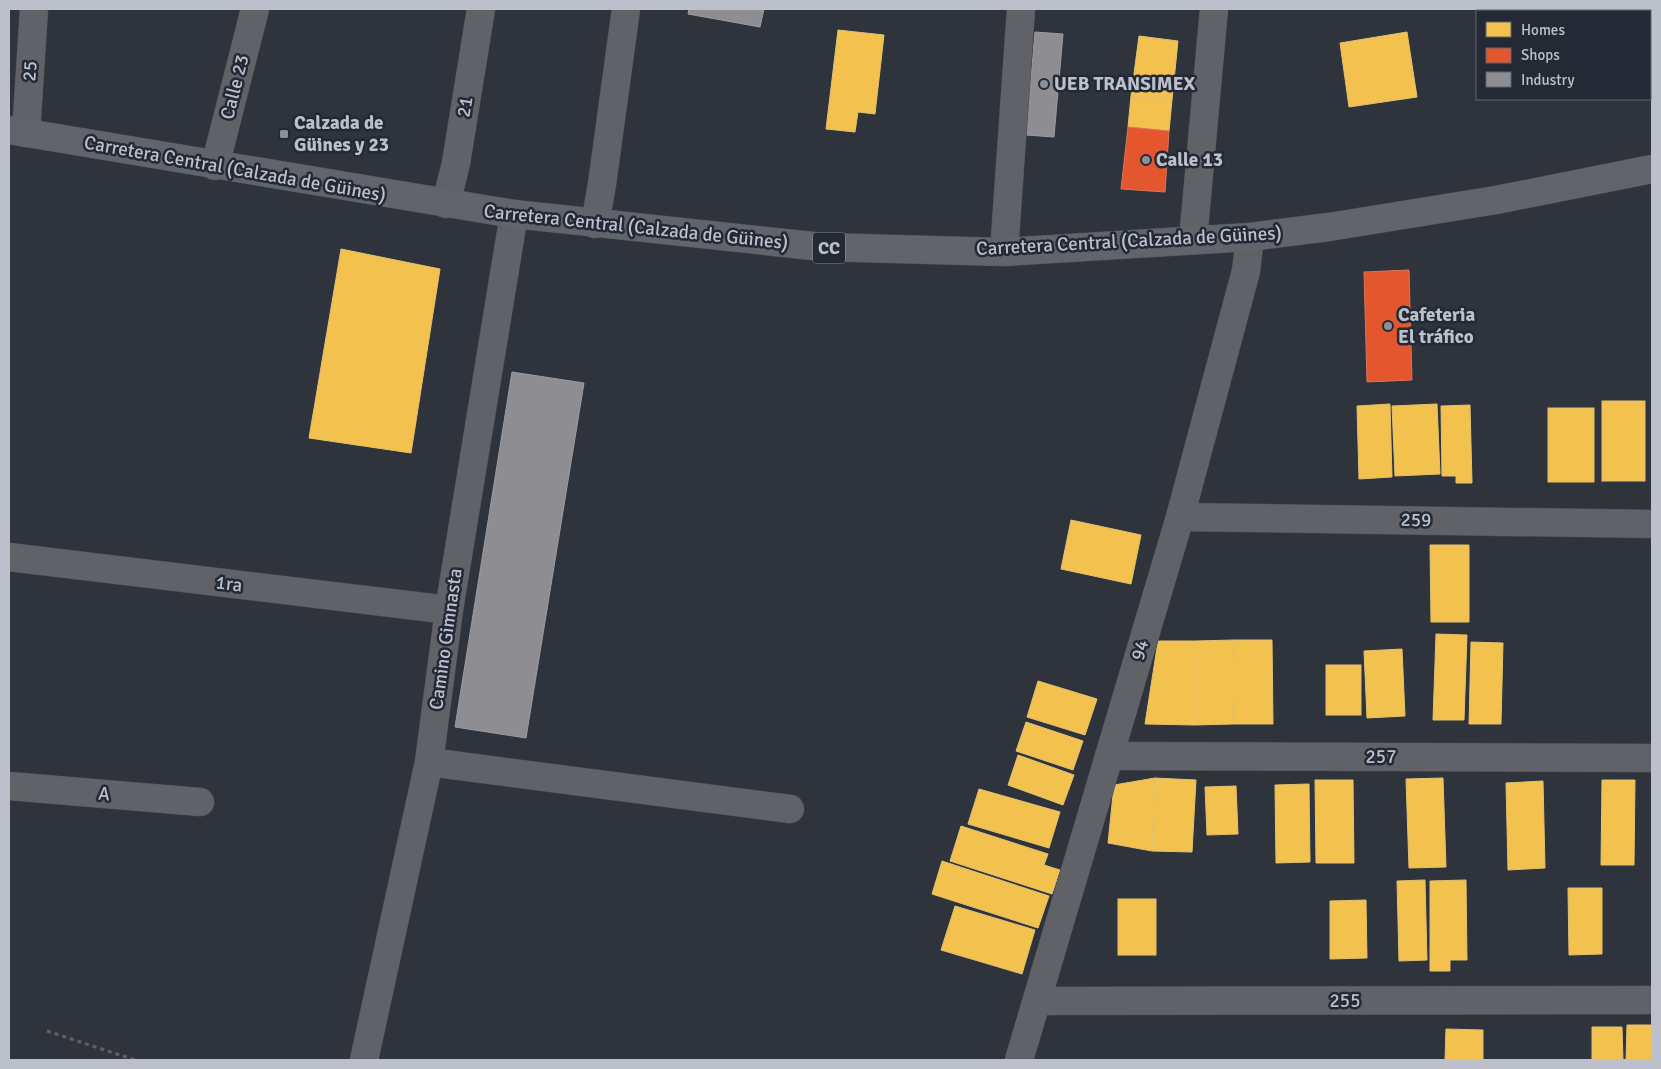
<svg xmlns="http://www.w3.org/2000/svg" width="1661" height="1069" viewBox="0 0 1661 1069" font-family="Signika,sans-serif">
<style>
.homes{fill:#f2c14e;stroke:#e2c173}
.shops{fill:#e4572e;stroke:#d8765d}
.industry{fill:#8d8d92;stroke:#9b9ca3}
.lines{fill:none;stroke-linecap:round;stroke-linejoin:round}
.minor-casing{stroke:#4b4e53;stroke-width:29}
.major-casing{stroke:#4d5057;stroke-width:29}
.path{stroke:#5d6166;stroke-width:3;stroke-dasharray:4 4;stroke-linecap:butt}
.minor{stroke:#606268;stroke-width:28}
.major{stroke:#61646a;stroke-width:28}
.poi-dot{fill:#8a8f98;stroke:#232935;stroke-width:2}
.labels{text-anchor:middle;dominant-baseline:central;stroke-width:5;stroke-linejoin:round;paint-order:stroke}
.shield{fill:#232935;stroke:#8d939d;stroke-width:1}
.shield-label{font-size:18px;font-weight:bold;fill:#bbc0ca}
.street-label{font-size:19px;fill:#bbc0ca;stroke:#232935}
.poi-label{font-size:19px;font-weight:bold;fill:#bbc0ca;stroke:#232935;text-anchor:start}
</style>
<rect width="100%" height="100%" fill="#2f333b"/>
<g class="homes">
<rect x="1483" y="9" width="28" height="2"/>
<polygon points="838,30 884,35 875,114 858,112 855,132 826,129"/>
<polygon points="1407,32 1417,97 1349,107 1340,43"/>
<polygon points="1139,36 1178,41 1172,100 1131,96"/>
<polygon points="1131,96 1172,100 1169,131 1128,127"/>
<polygon points="341,249 440,269 411,453 309,438"/>
<rect x="1602" y="401" width="43" height="80"/>
<polygon points="1390,404 1392,477 1359,479 1357,406"/>
<polygon points="1437,404 1440,474 1395,476 1392,406"/>
<polygon points="1470,405 1472,483 1456,483 1456,476 1442,476 1441,406"/>
<rect x="1548" y="408" width="46" height="74"/>
<polygon points="1071,520 1141,535 1131,584 1061,569"/>
<polygon points="1430,545 1469,545 1469,622 1431,622"/>
<polygon points="1436,634 1467,635 1464,720 1433,720"/>
<polygon points="1234,640 1233,724 1195,725 1195,641"/>
<polygon points="1234,640 1272,640 1273,724 1233,724"/>
<polygon points="1158,641 1195,641 1195,725 1145,724"/>
<polygon points="1471,642 1503,643 1501,724 1469,724"/>
<polygon points="1402,649 1405,716 1367,718 1364,651"/>
<rect x="1326" y="665" width="35" height="50"/>
<polygon points="1038,681 1097,699 1085,735 1027,717"/>
<polygon points="1026,722 1083,741 1073,770 1016,751"/>
<polygon points="1018,755 1074,775 1063,805 1008,785"/>
<polygon points="1155,778 1152,851 1108,843 1114,785"/>
<polygon points="1155,778 1196,780 1192,852 1152,851"/>
<polygon points="1443,778 1446,867 1409,868 1406,779"/>
<polygon points="1315,780 1353,780 1354,863 1316,863"/>
<polygon points="1602,780 1635,780 1634,865 1601,865"/>
<polygon points="1543,781 1545,868 1508,870 1506,783"/>
<polygon points="1309,784 1310,862 1276,863 1275,785"/>
<polygon points="1236,786 1238,834 1207,835 1205,787"/>
<polygon points="979,789 1060,812 1049,848 968,824"/>
<polygon points="961,826 1048,854 1044,865 1060,870 1052,894 950,861"/>
<polygon points="942,861 1049,896 1038,928 932,894"/>
<polygon points="1425,880 1427,960 1399,961 1397,881"/>
<polygon points="1466,880 1467,960 1450,960 1450,971 1430,971 1430,881"/>
<polygon points="1568,888 1602,888 1602,954 1569,955"/>
<rect x="1118" y="899" width="38" height="56"/>
<polygon points="1366,900 1367,958 1330,959 1330,901"/>
<polygon points="955,906 1035,930 1022,974 941,950"/>
<polygon points="1627,1025 1652,1025 1652,1060 1626,1060"/>
<polygon points="1592,1027 1622,1027 1623,1060 1592,1060"/>
<polygon points="1446,1029 1483,1030 1483,1060 1445,1060"/>
</g>
<g class="shops">
<polygon points="1128,127 1169,131 1165,192 1121,189"/>
<polygon points="1409,270 1412,380 1367,382 1364,272"/>
</g>
<g class="industry">
<polygon points="689,9 764,9 760,27 688,14"/>
<polygon points="1035,32 1063,34 1054,137 1026,135"/>
<polygon points="512,372 584,383 526,738 455,727"/>
</g>
<g class="lines">
<g class="minor-casing">
<g id="minor">
<polyline points="1650,17 1652,33"/>
<polyline points="26,133 34,9"/>
<polyline points="215,166 255,9"/>
<polyline points="446,204 456,163 481,9"/>
<polyline points="595,224 602,184 626,9"/>
<polyline points="1193,240 1214,9"/>
<polyline points="1004,252 1021,9"/>
<polyline points="1180,517 1652,524"/>
<polyline points="9,557 449,610"/>
<polyline points="1109,756 1652,758"/>
<polyline points="429,762 790,809"/>
<polyline points="9,786 200,802"/>
<polyline points="1037,1001 1652,1000"/>
<polyline points="364,1060 429,762 449,610 514,214"/>
<polyline points="1019,1060 1180,517 1246,271 1250,237"/>
</g>
</g>
<g class="major-casing">
<polyline id="major" points="9,130 514,214 822,247 1004,252 1250,237 1329,227 1496,200 1652,169"/>
</g>
<polyline class="path" points="47,1031 135,1060"/>
<use href="#minor" class="minor"/>
<use href="#major" class="major"/>
</g>
<g class="poi-dot">
<circle cx="1044" cy="84" r="5"/>
<rect x="279" y="129" width="10" height="10" rx="2.5"/>
<circle cx="1146" cy="160" r="5"/>
<circle cx="1388" cy="326" r="5"/>
</g>
<g class="labels">
<rect class="shield" x="813" y="232.5" width="32" height="31" rx="4"/>
<g class="shield-label">
<text x="829" y="248">CC</text>
</g>
<g class="street-label">
<text transform="translate(30 71) rotate(-86)">25</text>
<text transform="translate(235 87) rotate(-76)">Calle 23</text>
<text transform="translate(465 107) rotate(-81)">21</text>
<text transform="translate(235 169) rotate(10)">Carretera Central (Calzada de Güines)</text>
<text transform="translate(636 227) rotate(6)">Carretera Central (Calzada de Güines)</text>
<text transform="translate(1129 241) rotate(-3)">Carretera Central (Calzada de Güines)</text>
<text transform="translate(1416 520) rotate(1)">259</text>
<text transform="translate(229 584) rotate(7)">1ra</text>
<text transform="translate(446 639) rotate(-82)">Camino Gimnasta</text>
<text transform="translate(1140 650) rotate(-74)">94</text>
<text x="1381" y="757">257</text>
<text transform="translate(104 794) rotate(5)">A</text>
<text x="1345" y="1001">255</text>
</g>
<g class="poi-label">
<text x="1054" y="84">UEB TRANSIMEX</text>
<text x="294" y="123">Calzada de<tspan x="294" dy="22">Güines y 23</tspan></text>
<text x="1156" y="160">Calle 13</text>
<text x="1398" y="315">Cafeteria<tspan x="1398" dy="22">El tráfico</tspan></text>
</g>
</g>
<rect width="1661" height="1069" fill="none" stroke="#bbc0ca" stroke-width="20"/>
<rect x="1476" y="10" width="175" height="90" fill="#232935" stroke="#606571"/>
<rect x="1486" y="22" width="25" height="15" fill="#f2c14e" stroke="#606571"/>
<text x="1521" y="35" font-size="15" fill="#bbc0ca">Homes</text>
<rect x="1486" y="48" width="25" height="15" fill="#e4572e" stroke="#606571"/>
<text x="1521" y="60" font-size="15" fill="#bbc0ca">Shops</text>
<rect x="1486" y="72" width="25" height="15" fill="#8d8d92" stroke="#606571"/>
<text x="1521" y="85" font-size="15" fill="#bbc0ca">Industry</text>
</svg>
